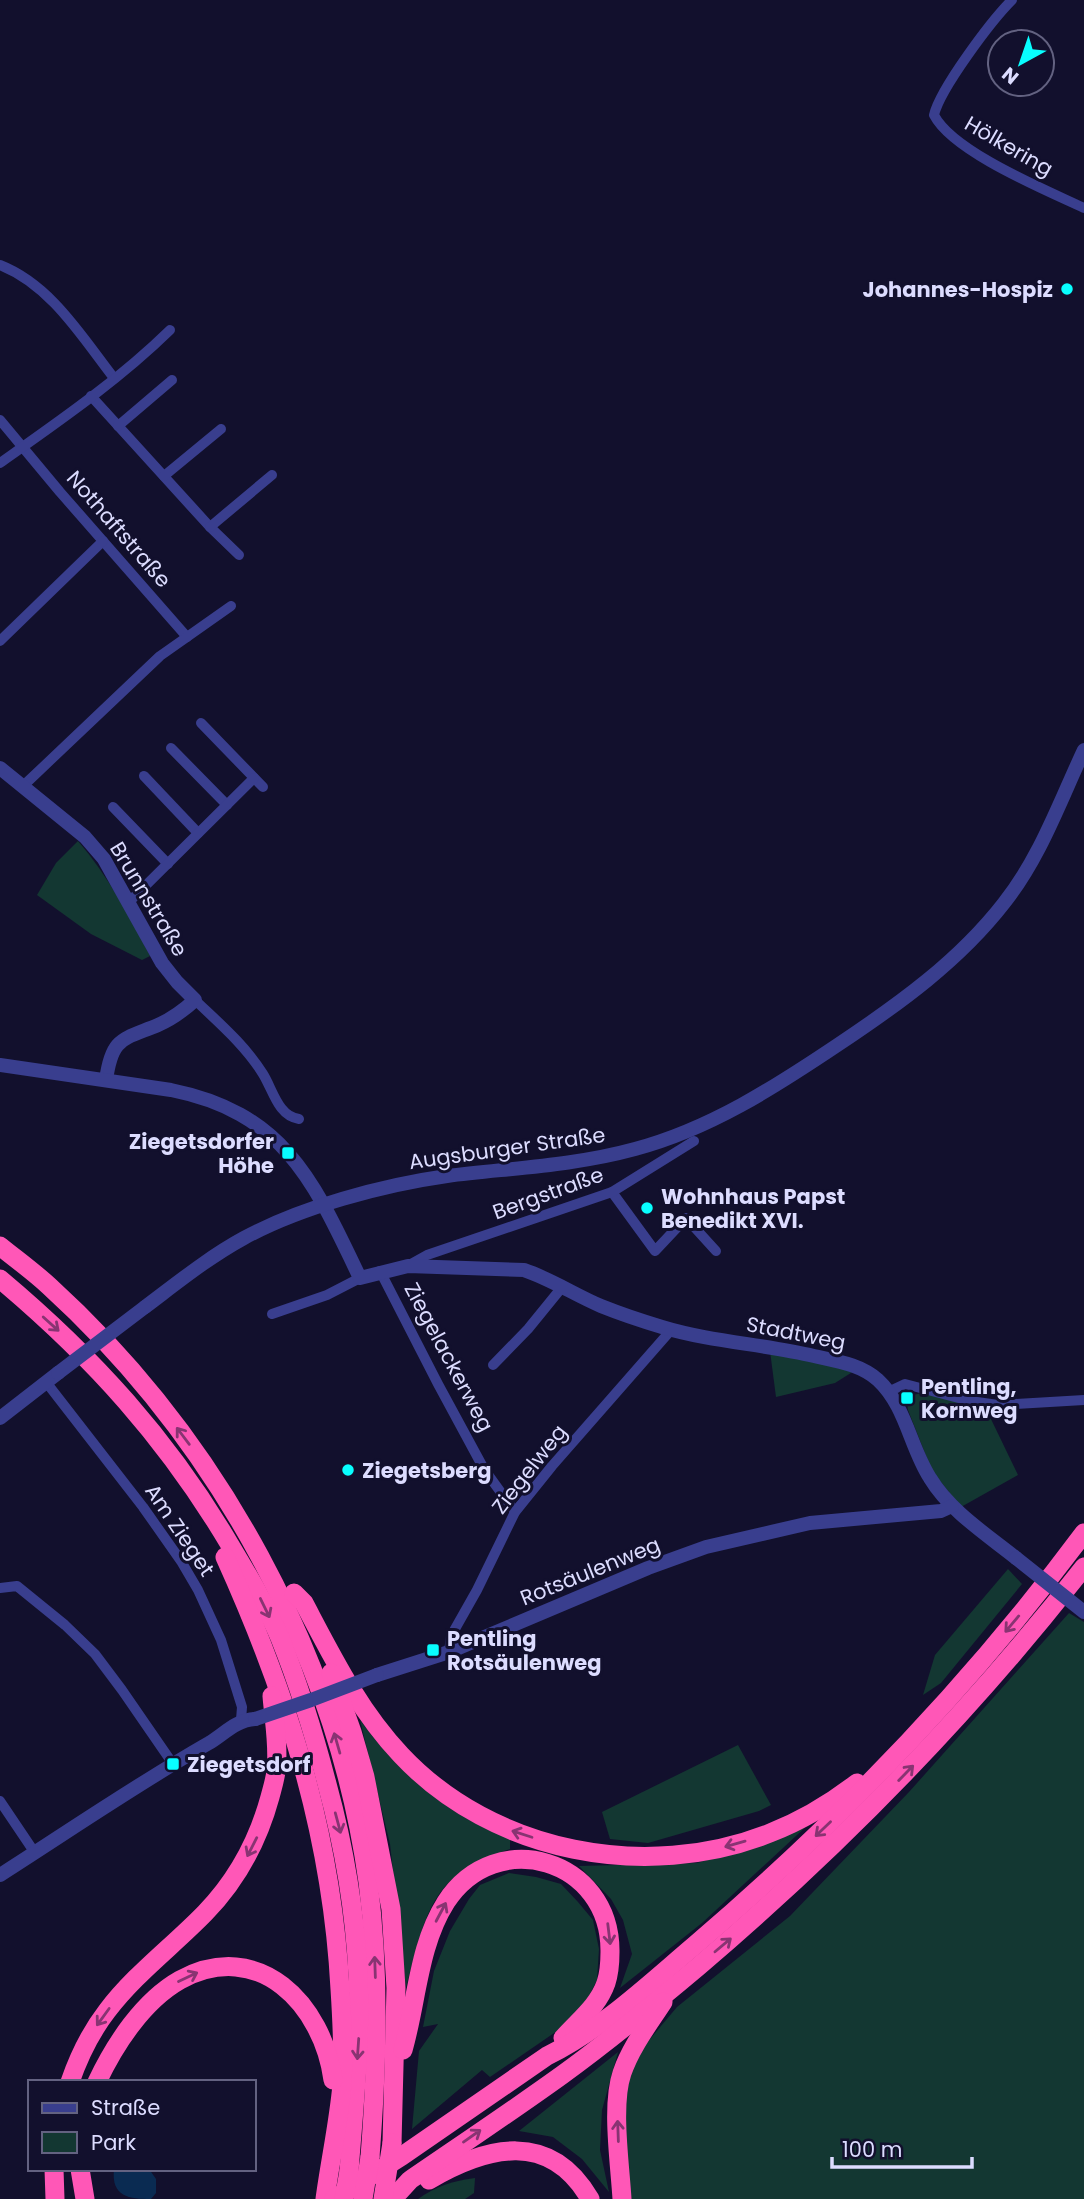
<svg xmlns="http://www.w3.org/2000/svg" width="1084" height="2199" viewBox="0 0 1084 2199" font-family="Poppins,sans-serif">
<style>
.green{fill:#133732}
.water{fill:#0a2b52}
.lines{fill:none;stroke-linecap:round;stroke-linejoin:round}
.minor{stroke:#393e8e;stroke-width:10}
.tertiary{stroke:#393e8e;stroke-width:14}
.motorway{stroke:#ff57b7;stroke-width:19}
.tertiary-bridge{stroke:#393e8e;stroke-width:14}
.motorway-bridge{stroke:#ff57b7;stroke-width:19}
.oneway{stroke:#883472}
.poi-dot{fill:#08feff;stroke:#12102d;stroke-width:2.5}
.labels{text-anchor:middle;dominant-baseline:central;stroke-width:6;stroke-linejoin:round;paint-order:stroke}
.street-label{font-size:21px;fill:#dcdcff;stroke:#12102d}
.poi-label{font-size:21px;font-weight:bold;fill:#dcdcff;stroke:#12102d;text-anchor:start}
</style>
<rect width="100%" height="100%" fill="#12102d"/>
<g class="green">
<path d="M 78,841 C 108,876 129,915 150,956 L 142,960 L 91,934 L 37,895 L 56,863 Z"/>
<polygon points="770,1351 854,1371 835,1383 776,1397"/>
<polygon points="922,1393 997,1409 989,1415 1018,1475 961,1507 932,1471 908,1410 907,1401 913,1395"/>
<polygon points="1008,1569 1022,1584 941,1683 923,1695 935,1655"/>
<polygon points="1069,1613 1084,1622 1084,2199 629,2199 624,2125 625,2091 634,2058 677,2007 790,1916 909,1792"/>
<path d="M 360,1720 C 389,1760 426,1796 469,1820 C 482,1827 496,1832 510,1838 L 510,1849 C 429,1874 426,1915 406,1988 L 390,1844 Z"/>
<polygon points="738,1745 771,1805 759,1811 648,1843 610,1839 602,1812"/>
<polygon points="811,1822 702,1923 620,1988 632,1954 623,1920 611,1899 579,1866 697,1863 762,1844"/>
<polygon points="509,1873 536,1877 561,1884 578,1902 593,1920 599,1949 597,1980 582,2010 557,2031 490,2077 482,2070 412,2129 419,2051 438,2024 423,2027 434,1971 450,1931 469,1899 480,1885"/>
<polygon points="618,2052 602,2110 600,2150 609,2192 582,2159 553,2137 519,2131"/>
<path d="M 475,2178 L 474,2193 L 465,2199 L 418,2199 C 436,2186 453,2181 475,2178 Z"/>
</g>
<path class="water" d="M 114,2169 L 149,2169 L 156,2179 L 156,2193 L 151,2199 C 129,2199 111,2197 114,2169 Z"/>
<g class="lines">
<g class="minor">
<path d="M 1012,0 C 991,21 940,89 934,115 C 953,152 1046,190 1084,208"/>
<path d="M 0,265 C 51,285 82,337 114,378"/>
<polyline points="91,396 210,527 239,555"/>
<polyline points="0,420 60,492 187,637"/>
<polyline points="118,426 172,380"/>
<path d="M 0,463 C 58,422 119,380 170,330"/>
<polyline points="164,476 221,429"/>
<polyline points="210,527 272,475"/>
<polyline points="0,641 103,541"/>
<polyline points="201,723 263,787"/>
<polyline points="171,748 227,805"/>
<polyline points="144,776 198,833"/>
<polyline points="22,787 160,656 231,606"/>
<polyline points="113,807 168,864"/>
<polyline points="129,902 254,778"/>
<path d="M 195,1000 C 219,1023 245,1045 263,1074 C 273,1090 278,1116 299,1119"/>
<polyline points="612,1192 655,1251 686,1218 716,1251"/>
<polyline points="409,1265 427,1255 612,1192 694,1141"/>
<polyline points="380,1271 438,1384 484,1469 515,1512"/>
<polyline points="272,1314 327,1295 360,1278"/>
<polyline points="493,1365 528,1329 563,1286"/>
<polyline points="46,1382 143,1507 181,1561 198,1590 221,1640 242,1707 241,1720"/>
<polyline points="888,1392 905,1384 970,1401 998,1405 1084,1400"/>
<polyline points="0,1588 17,1586 65,1625 95,1654 122,1690 173,1764"/>
<polyline points="449,1652 451,1636 477,1590 515,1512 552,1466 672,1329"/>
<polyline points="0,1801 35,1853"/>
</g>
<g class="tertiary">
<path d="M 0,768 L 85,837 L 104,859 L 162,963 L 177,982 L 195,1000 C 184,1010 172,1019 158,1025 C 122,1040 112,1037 106,1080"/>
<path d="M 0,1065 L 171,1090 C 285,1113 314,1182 360,1278 L 408,1266 L 524,1270 C 551,1279 575,1295 601,1306 C 621,1314 642,1321 662,1327 C 711,1342 764,1344 814,1356 C 836,1361 860,1364 878,1380 C 906,1406 910,1447 930,1478 C 950,1511 986,1534 1016,1558"/>
<path d="M 145,1307 C 177,1283 209,1257 244,1238 C 301,1207 383,1185 447,1176 C 510,1168 573,1166 635,1149 C 710,1129 775,1087 839,1044 C 899,1004 959,961 1004,903 C 1040,858 1060,801 1084,750"/>
<polyline points="0,1418 58,1373"/>
<polyline points="377,1675 449,1652 648,1568 706,1547 810,1523 941,1511 952,1506"/>
<path d="M 0,1875 C 69,1831 137,1784 209,1743 C 224,1734 236,1720 255,1719"/>
</g>
<g class="motorway">
<path d="M 0,1246 C 16,1259 34,1272 49,1286 C 217,1439 337,1656 368,1882 C 380,1974 377,2066 370,2157"/>
<path d="M 0,1279 C 93,1357 168,1440 230,1545 C 248,1575 266,1605 280,1638 C 299,1685 314,1734 327,1784 C 344,1846 355,1911 358,1976 C 361,2041 354,2106 349,2171"/>
<path d="M 225,1557 C 288,1696 332,1835 340,1989 C 342,2020 344,2053 342,2084 C 339,2120 330,2162 325,2199"/>
<path d="M 294,1593 L 304,1603 C 332,1656 359,1711 401,1755 C 493,1853 646,1882 770,1833 C 801,1821 831,1803 857,1783"/>
<polyline points="331,1673 352,1732 365,1777 391,1909 396,1988 392,2143"/>
<path d="M 403,2050 C 417,2002 418,1946 446,1902 C 496,1825 611,1859 610,1952 C 610,1962 609,1974 606,1983 C 598,2006 579,2020 563,2038"/>
<path d="M 70,2082 C 79,2056 90,2033 107,2011 C 135,1974 173,1946 205,1913 C 237,1880 258,1841 270,1797 C 272,1789 275,1780 276,1771 C 279,1747 274,1721 272,1696"/>
<path d="M 97,2082 C 115,2044 143,2001 180,1980 C 259,1937 323,2005 333,2080"/>
<polyline points="54,2169 55,2199"/>
<polyline points="80,2169 85,2199"/>
<path d="M 429,2180 C 487,2146 550,2130 590,2199"/>
<path d="M 334,2199 L 402,2156 L 547,2056 C 602,2029 649,1984 695,1945 C 839,1822 971,1685 1084,1533"/>
<path d="M 389,2199 L 399,2192 L 410,2180 C 461,2145 512,2111 562,2075 C 609,2041 655,2003 699,1966 C 841,1845 969,1714 1084,1567"/>
<path d="M 622,2199 C 620,2164 611,2105 622,2073 C 631,2047 648,2025 663,2002"/>
</g>
<g class="tertiary-bridge">
<polyline points="58,1373 145,1307"/>
<polyline points="1016,1558 1084,1612"/>
<polyline points="255,1719 311,1700 377,1675"/>
</g>
<g class="motorway-bridge">
<polyline points="344,2199 349,2171"/>
<polyline points="363,2199 370,2157"/>
<polyline points="383,2199 392,2143"/>
</g>
</g>
<defs><path id="oneway-shaft" d="M-6 0H5M1.5-3L5.5 0L1.5 3" fill="none" stroke-width="1.6" stroke-linecap="round" stroke-linejoin="round" transform="scale(1.75)"/></defs>
<g class="oneway">
<use href="#oneway-shaft" transform="translate(51 1324) rotate(42)"/>
<use href="#oneway-shaft" transform="translate(183 1436) rotate(-127)"/>
<use href="#oneway-shaft" transform="translate(265 1608) rotate(64)"/>
<use href="#oneway-shaft" transform="translate(1012 1624) rotate(130)"/>
<use href="#oneway-shaft" transform="translate(337 1743) rotate(-106)"/>
<use href="#oneway-shaft" transform="translate(906 1773) rotate(-46)"/>
<use href="#oneway-shaft" transform="translate(338 1823) rotate(75)"/>
<use href="#oneway-shaft" transform="translate(823 1829) rotate(136)"/>
<use href="#oneway-shaft" transform="translate(522 1834) rotate(-162)"/>
<use href="#oneway-shaft" transform="translate(735 1844) rotate(164)"/>
<use href="#oneway-shaft" transform="translate(252 1847) rotate(117)"/>
<use href="#oneway-shaft" transform="translate(441 1912) rotate(-62)"/>
<use href="#oneway-shaft" transform="translate(609 1934) rotate(83)"/>
<use href="#oneway-shaft" transform="translate(723 1945) rotate(-40)"/>
<use href="#oneway-shaft" transform="translate(375 1967) rotate(-92)"/>
<use href="#oneway-shaft" transform="translate(188 1977) rotate(-25)"/>
<use href="#oneway-shaft" transform="translate(103 2017) rotate(126)"/>
<use href="#oneway-shaft" transform="translate(358 2049) rotate(94)"/>
<use href="#oneway-shaft" transform="translate(618 2131) rotate(-92)"/>
<use href="#oneway-shaft" transform="translate(472 2136) rotate(-35)"/>
</g>
<g class="poi-dot">
<circle cx="1067" cy="289" r="7"/>
<rect x="281" y="1146" width="14" height="14" rx="3.5"/>
<circle cx="647" cy="1208" r="7"/>
<rect x="900" y="1391" width="14" height="14" rx="3.5"/>
<circle cx="348" cy="1470" r="7"/>
<rect x="426" y="1643" width="14" height="14" rx="3.5"/>
<rect x="166" y="1757" width="14" height="14" rx="3.5"/>
</g>
<g class="labels">
<g class="street-label">
<text transform="translate(1009 146) rotate(30)">Hölkering</text>
<text transform="translate(119 529) rotate(49)">Nothaftstraße</text>
<text transform="translate(149 899) rotate(59)">Brunnstraße</text>
<text transform="translate(507 1148) rotate(-8)">Augsburger Straße</text>
<text transform="translate(548 1193) rotate(-20)">Bergstraße</text>
<text transform="translate(796 1333) rotate(11)">Stadtweg</text>
<text transform="translate(449 1357) rotate(62)">Ziegelackerweg</text>
<text transform="translate(529 1469) rotate(-52)">Ziegelweg</text>
<text transform="translate(180 1530) rotate(56)">Am Zieget</text>
<text transform="translate(590 1571) rotate(-22)">Rotsäulenweg</text>
</g>
<g class="poi-label">
<text x="1053" y="289" text-anchor="end">Johannes-Hospiz</text>
<text x="274" y="1141" text-anchor="end">Ziegetsdorfer<tspan x="274" dy="24">Höhe</tspan></text>
<text x="661" y="1196">Wohnhaus Papst<tspan x="661" dy="24">Benedikt XVI.</tspan></text>
<text x="921" y="1386">Pentling,<tspan x="921" dy="24">Kornweg</tspan></text>
<text x="362" y="1470">Ziegetsberg</text>
<text x="447" y="1638">Pentling<tspan x="447" dy="24">Rotsäulenweg</tspan></text>
<text x="187" y="1764">Ziegetsdorf</text>
</g>
</g>
<rect x="28" y="2080" width="228" height="91" fill="#12102d" stroke="#636281" stroke-width="2"/>
<rect x="42" y="2103" width="35" height="10" fill="#393e8e" stroke="#636281" stroke-width="2"/>
<text x="91" y="2115" font-size="21" fill="#dcdcff">Straße</text>
<rect x="42" y="2132" width="35" height="21" fill="#133732" stroke="#636281" stroke-width="2"/>
<text x="91" y="2150" font-size="21" fill="#dcdcff">Park</text>
<g transform="translate(1021 63) rotate(220)"><circle r="33" fill="#12102d" stroke="#636281" stroke-width="2"/>
<path d="M0-5L12 26L0 18L-12 26Z" fill="#08feff"/>
<text y="-10" font-size="19" font-weight="bold" text-anchor="middle" fill="#dcdcff">N</text>
</g>
<path d="M832 2157v10h140v-10" fill="none" stroke="#dcdcff" stroke-width="3.5"/>
<text x="842" y="2157" font-size="21" fill="#dcdcff" stroke="#12102d" stroke-width="5" paint-order="stroke">100 m</text>
</svg>
